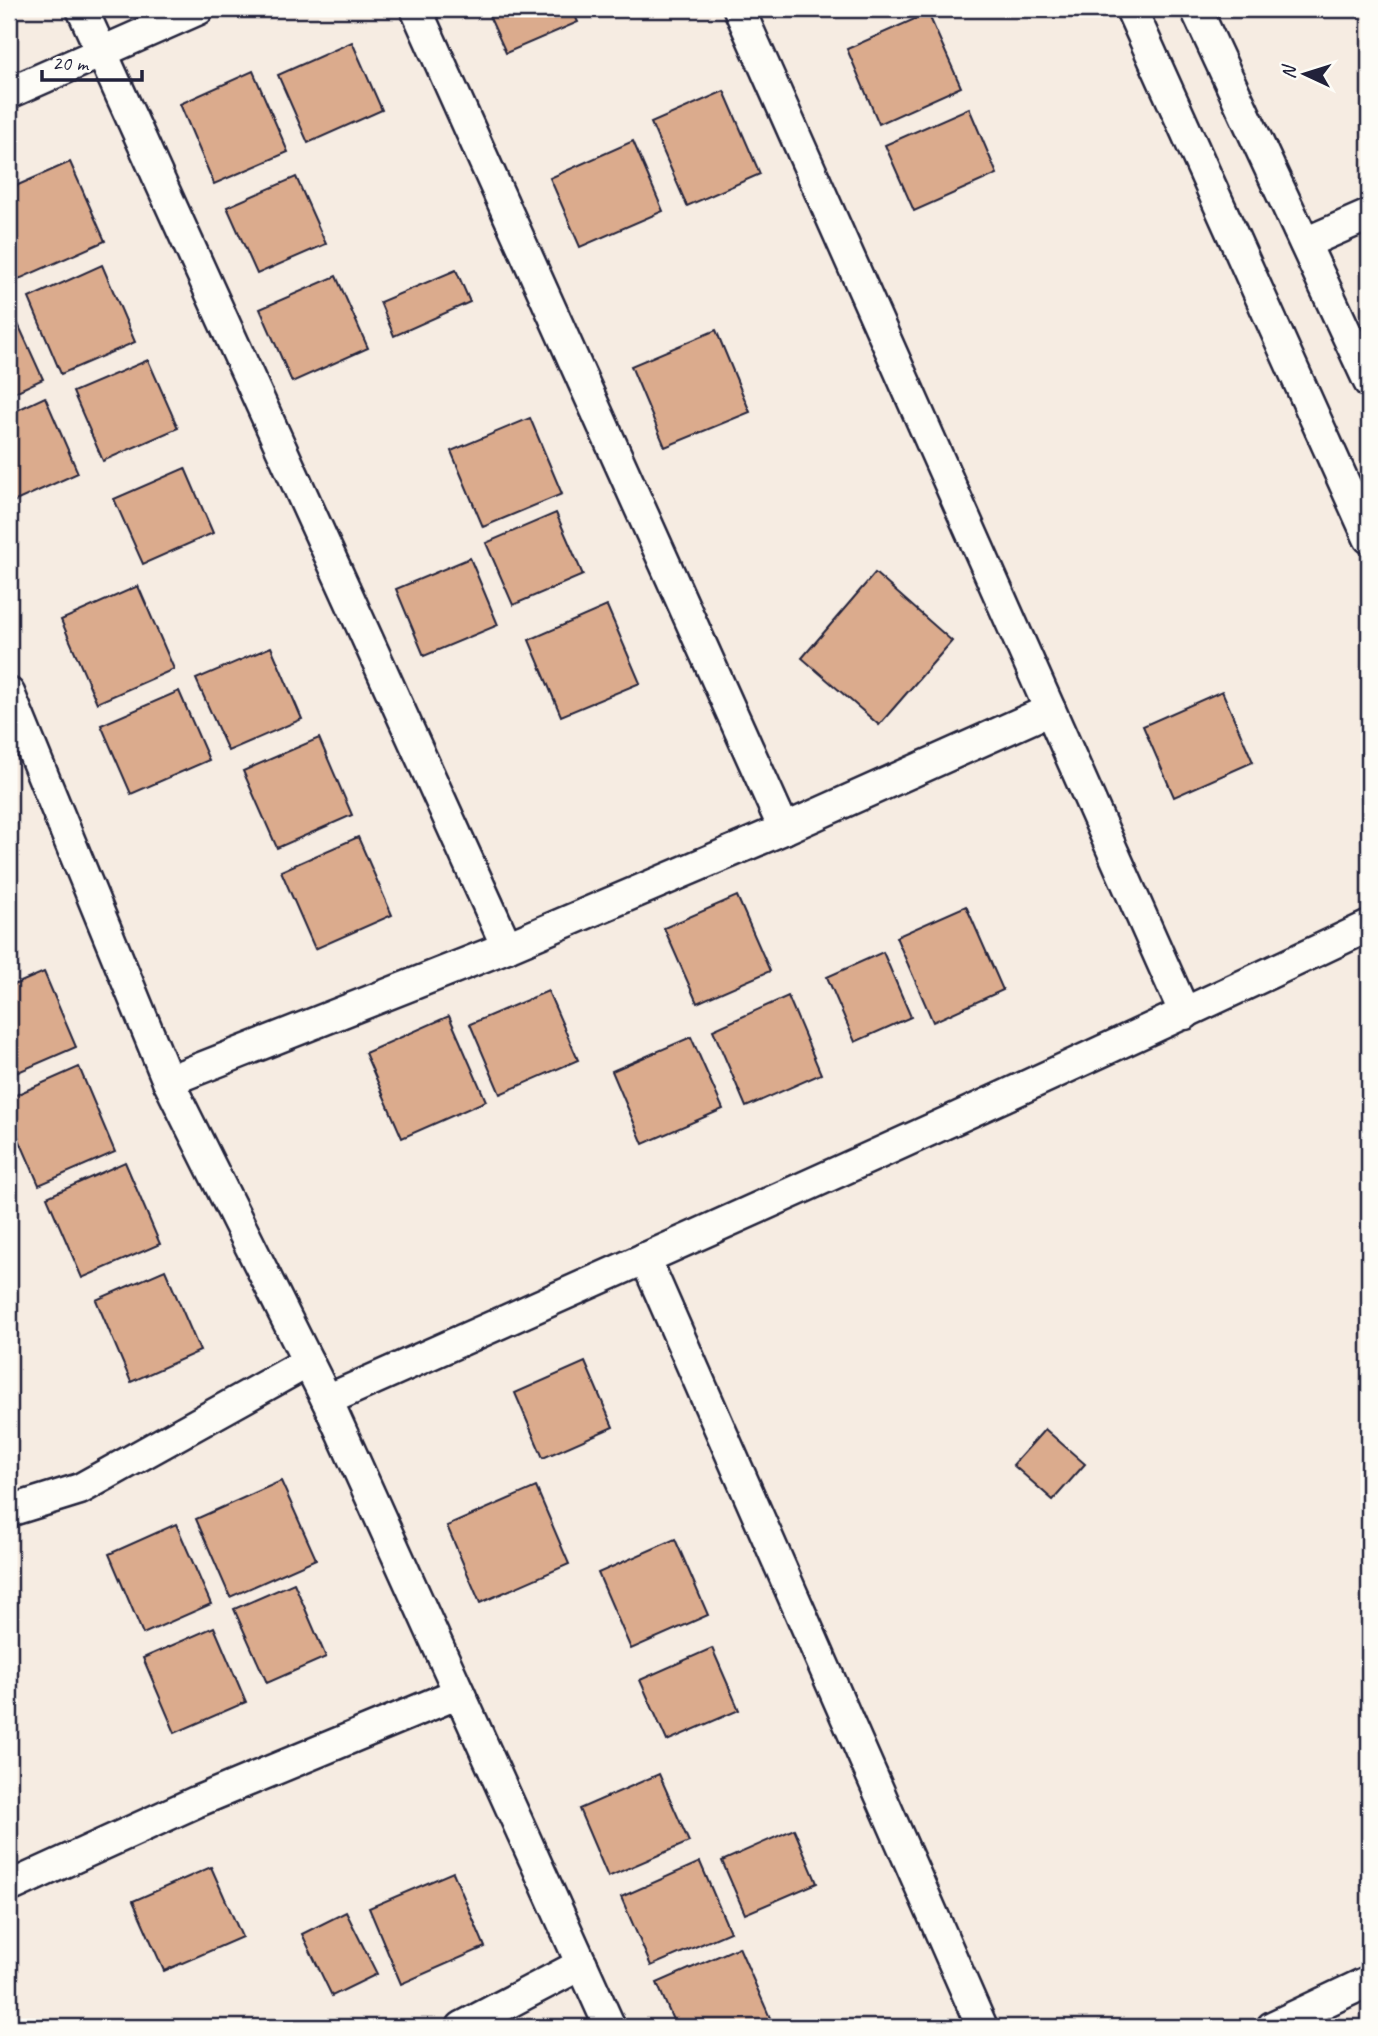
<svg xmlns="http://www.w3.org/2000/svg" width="1378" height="2036" font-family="Caveat,sans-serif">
  <rect width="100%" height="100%" fill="#f6ece2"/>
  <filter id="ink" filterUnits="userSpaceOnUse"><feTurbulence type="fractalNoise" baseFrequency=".0143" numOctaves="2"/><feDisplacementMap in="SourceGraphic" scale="14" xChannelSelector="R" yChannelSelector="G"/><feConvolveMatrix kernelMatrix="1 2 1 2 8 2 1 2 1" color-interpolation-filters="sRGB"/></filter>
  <g filter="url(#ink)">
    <g fill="#dbab8d" stroke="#22223b" stroke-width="2">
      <path d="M486,9H572L578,22L506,53Z"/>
      <path d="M928,13L961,87L879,124L847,49Z"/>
      <path d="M352,42L382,110L308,143L278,75Z"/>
      <path d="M253,71L288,152L214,184L180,104Z"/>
      <path d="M724,91L760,174L687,206L651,123Z"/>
      <path d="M969,108L997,174L914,211L885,145Z"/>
      <path d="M633,141L663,211L580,247L550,178Z"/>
      <path d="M70,162L105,241L19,279L9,254V189Z"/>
      <path d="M296,177L326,244L257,274L227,207Z"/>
      <path d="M102,265L135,342L61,374L29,298Z"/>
      <path d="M456,270L470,302L394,336L380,302Z"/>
      <path d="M336,276L368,348L292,382L260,309Z"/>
      <path d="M9,304L43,379L9,395Z"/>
      <path d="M716,330L750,412L665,447L631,366Z"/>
      <path d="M148,360L178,428L103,461L73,392Z"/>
      <path d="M45,397L78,473L9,504V414Z"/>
      <path d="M530,418L562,494L483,527L451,451Z"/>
      <path d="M185,468L213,533L143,564L114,499Z"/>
      <path d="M556,513L583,575L513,605L486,543Z"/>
      <path d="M470,558L498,625L424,656L396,589Z"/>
      <path d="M875,573L952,641L879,725L802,658Z"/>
      <path d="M138,586L174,669L97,703L61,620Z"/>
      <path d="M607,606L640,683L561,716L529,640Z"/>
      <path d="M271,647L302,719L228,751L196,679Z"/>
      <path d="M179,691L209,760L131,794L101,725Z"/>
      <path d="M1222,691L1253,762L1174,797L1143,726Z"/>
      <path d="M319,738L352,815L277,848L243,771Z"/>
      <path d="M358,837L392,915L315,949L281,871Z"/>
      <path d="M737,896L770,971L697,1003L664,928Z"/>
      <path d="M966,906L1003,990L933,1022L896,937Z"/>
      <path d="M883,952L911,1017L855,1042L827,977Z"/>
      <path d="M44,972L76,1047L9,1076V987Z"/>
      <path d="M548,991L578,1060L500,1094L470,1024Z"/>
      <path d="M788,996L821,1074L746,1107L713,1030Z"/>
      <path d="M449,1016L486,1101L402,1138L365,1053Z"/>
      <path d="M691,1037L723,1109L643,1144L612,1071Z"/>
      <path d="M79,1067L115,1152L39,1185L9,1116V1098Z"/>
      <path d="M125,1162L160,1244L82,1278L47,1197Z"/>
      <path d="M165,1270L200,1351L131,1382L96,1300Z"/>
      <path d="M585,1362L613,1427L543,1458L515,1393Z"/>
      <path d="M1045,1429L1085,1464L1053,1500L1013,1465Z"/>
      <path d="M281,1481L316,1559L230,1597L196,1519Z"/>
      <path d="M536,1487L569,1564L480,1603L447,1526Z"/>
      <path d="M176,1524L211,1604L143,1634L109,1554Z"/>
      <path d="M675,1539L708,1615L631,1649L598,1573Z"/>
      <path d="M294,1583L326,1657L267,1683L234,1609Z"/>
      <path d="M214,1627L246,1702L175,1733L143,1658Z"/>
      <path d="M712,1648L739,1710L667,1741L640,1680Z"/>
      <path d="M659,1774L689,1842L608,1877L579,1809Z"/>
      <path d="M794,1829L817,1883L745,1914L722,1861Z"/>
      <path d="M700,1862L730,1932L651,1966L621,1897Z"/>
      <path d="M211,1867L242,1937L164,1971L133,1901Z"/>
      <path d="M453,1872L485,1947L401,1984L369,1908Z"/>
      <path d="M346,1912L377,1974L332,1996L302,1934Z"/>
      <path d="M739,1947L774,2027H676L657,1983Z"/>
    </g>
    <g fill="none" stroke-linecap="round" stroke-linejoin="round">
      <g stroke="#22223b" stroke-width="35">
        <g id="minor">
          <path d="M82,9L507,947"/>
          <path d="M416,9L784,829"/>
          <path d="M739,9L1185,1014"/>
          <path d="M1131,9L1369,538"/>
          <path d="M1196,9L1369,382"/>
          <path d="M9,93L199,9"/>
          <path d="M1305,243L1369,215"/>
          <path d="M9,693L168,1081L327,1400"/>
          <path d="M168,1081L507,947L784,829L1050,710"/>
          <path d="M645,1258L982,2027"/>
          <path d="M9,1511L80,1489L308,1362"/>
          <path d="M9,1887L196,1802L459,1693"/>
          <path d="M462,2027L582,1964"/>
          <path d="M610,2027L327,1400C676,1245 1025,1090 1369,926"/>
          <path d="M1272,2027L1369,1981"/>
        </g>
      </g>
      <use href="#minor" stroke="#fdfcf7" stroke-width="30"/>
    </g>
  </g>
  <rect width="1378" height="2036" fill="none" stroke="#fdfcf7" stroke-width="35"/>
  <rect x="18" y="18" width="1343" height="2001" fill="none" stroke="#22223b" stroke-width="2.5" filter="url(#ink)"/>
  <g transform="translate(1305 74) rotate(274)" stroke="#fdfcf7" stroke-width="5" paint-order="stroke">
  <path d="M0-5L12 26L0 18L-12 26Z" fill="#22223b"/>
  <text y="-10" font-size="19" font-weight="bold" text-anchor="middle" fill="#22223b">N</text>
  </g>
  <path d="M42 70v10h100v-10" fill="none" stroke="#22223b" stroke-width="3.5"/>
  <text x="52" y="70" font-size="21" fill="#22223b" stroke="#fdfcf7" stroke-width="5" paint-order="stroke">20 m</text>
</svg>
